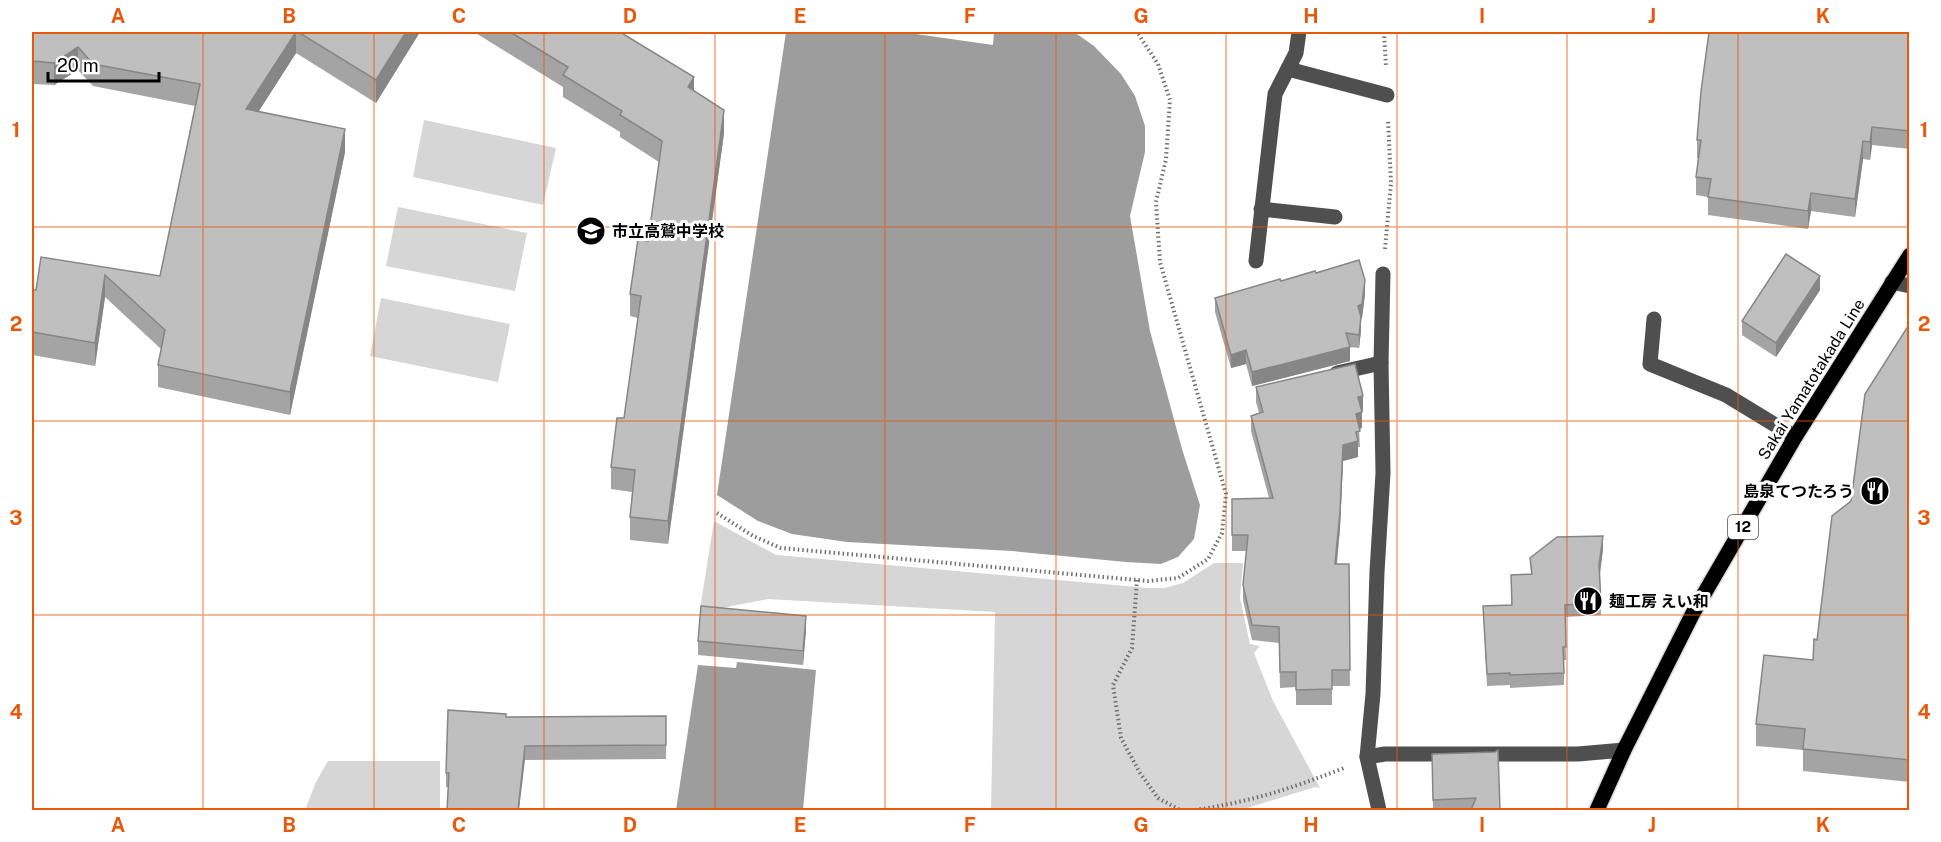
<svg xmlns="http://www.w3.org/2000/svg" width="1941" height="842" font-family="'Public Sans','Noto Sans JP',sans-serif">
  <rect width="100%" height="100%" fill="#fff"/>
  <g fill="#d6d6d6">
    <path d="M424,120L556,148L543,205L413,177Z"/>
    <path d="M398,207L527,233L515,291L386,266Z"/>
    <path d="M381,298L510,324L498,382L370,356Z"/>
    <path d="M714,521L776,555L1148,588H1164L1183,583L1214,563H1243L1240,598L1250,644L1260,646L1254,653L1273,701L1320,788L1315,787L1241,810H991L995,612L768,599L702,612L700,609Z"/>
    <path d="M328,761H440V810H305L316,782Z"/>
  </g>
  <g fill="#9d9d9d">
    <path d="M786,32H902L993,45L994,32H1074L1094,46L1121,74L1135,96L1145,126V152L1130,216L1150,331L1182,449L1200,505L1194,539L1178,557L1161,564L1126,562L1012,551L847,542L792,534L758,521L717,495Z"/>
    <path d="M737,662L816,670L803,810H676L698,665L736,668Z"/>
  </g>
  <g fill="none" stroke-linecap="round" stroke-linejoin="round">
    <g stroke="#dbdbdb" stroke-width="18">
      <path id="major" d="M1597,810L1624,750L1693,613L1795,437L1910,255"/>
    </g>
    <g stroke="#717171" stroke-width="4" stroke-dasharray="1.5 3" stroke-linecap="butt">
      <path d="M1384,32L1386,67"/>
      <path d="M1385,249L1391,183L1388,119"/>
      <path d="M717,513L753,536L781,548L1148,581L1178,578L1208,559L1222,533L1226,494L1160,262L1156,202L1166,159L1170,100L1158,64L1137,32"/>
      <path d="M1137,580L1132,648L1113,685L1121,738L1140,773L1158,798L1180,810"/>
      <path d="M1195,810C1250,802 1293,788 1344,768"/>
    </g>
    <g stroke="#4f4f4f" stroke-width="15">
      <path d="M1288,69L1387,95"/>
      <path d="M1261,209L1335,217"/>
      <path d="M1256,261L1275,94L1296,53L1299,32"/>
      <path d="M1892,282L1910,286"/>
      <path d="M1654,319L1650,364L1726,395L1795,437"/>
      <path d="M1337,373L1381,363"/>
      <path d="M1367,757L1385,754H1578L1624,750"/>
      <path d="M1379,810L1367,757L1373,694L1377,572L1383,473L1381,363L1383,274"/>
    </g>
    <use href="#major" stroke="#000" stroke-width="15"/>
  </g>
  <g fill="#a4a4a4">
    <path d="M32,32H420L376,103L296,53L259,111L345,152L290,415L158,387V365L161,349L105,297L95,366L32,355V290H36L41,257L160,276L195,106L93,86L78,70L54,85L32,84Z"/>
    <path d="M474,32H620L694,90L724,133L668,544L630,540V517L632,492L611,489V467L624,418L638,318L630,316V294L648,241L659,162L620,137V132L563,97V87Z"/>
    <path d="M966,32H984V34Z"/>
    <path d="M1910,32V149L1872,145L1870,160L1863,159L1855,217L1811,211L1808,229L1708,215V197L1696,195V177L1698,158H1697V140Z"/>
    <path d="M1316,273L1365,294L1362,318H1361V331L1359,348L1350,347V361L1252,386L1246,364L1231,368L1215,312V298L1281,281Z"/>
    <path d="M1820,290L1776,357L1742,335V321Z"/>
    <path d="M1910,323V782L1803,771V750L1756,746V724L1813,660L1851,501Z"/>
    <path d="M1256,387L1363,411H1362V428L1359,429L1360,447H1358V457L1343,461L1340,528L1337,564H1349L1350,686H1332V705H1296V687L1280,688L1279,643L1252,640L1243,600V585L1247,551H1232V499L1269,498L1251,431V416L1259,413L1256,402Z"/>
    <path d="M1603,549L1600,575L1601,615L1565,617L1566,660H1564V685L1510,688V685L1487,686L1483,606L1511,605V575L1531,574L1530,558Z"/>
    <path d="M806,630L803,665L698,655V641Z"/>
    <path d="M666,716V759L525,760L448,787H446V773L506,717Z"/>
    <path d="M1432,768L1500,810H1433Z"/>
  </g>
  <g fill="#868686">
    <path d="M296,32V53L246,131V109Z"/>
    <path d="M406,32H420L376,103V80Z"/>
    <path d="M78,47V70L54,85V63Z"/>
    <path d="M694,77V99L688,87Z"/>
    <path d="M724,110V133L668,544V521Z"/>
    <path d="M1872,127V145L1870,160V142Z"/>
    <path d="M345,129V152L290,415V392Z"/>
    <path d="M1863,141V159L1855,217V199Z"/>
    <path d="M1811,193V211L1808,229V211Z"/>
    <path d="M105,275V297L95,366V343Z"/>
    <path d="M1820,276V290L1776,357V343Z"/>
    <path d="M1365,280V294L1362,318H1361V331L1359,348L1358,306Z"/>
    <path d="M1350,347V361L1252,386V372Z"/>
    <path d="M1246,350V364L1231,368V355Z"/>
    <path d="M1363,396V411L1358,412V397Z"/>
    <path d="M1362,412V428L1356,430V414Z"/>
    <path d="M1358,441V457L1343,461L1340,528L1335,579V564L1343,445Z"/>
    <path d="M1603,536V549L1599,578V565Z"/>
    <path d="M806,616V630L803,665V651Z"/>
    <path d="M525,746V760L519,810H518Z"/>
  </g>
  <g fill="#bfbfbf" stroke="#868686" stroke-width="1.5">
    <path d="M32,32H296L246,109L345,129L290,392L158,365L165,330L105,275L95,343L32,332V290H36L41,257L160,276L200,84L93,64L78,47L54,63L32,61Z"/>
    <path d="M298,32H406L376,80Z"/>
    <path d="M510,32H620L694,77L688,87L724,110L668,521L630,517L635,470L611,467L617,418H624L641,296L630,294L638,239L648,241L662,141L620,115L622,111L563,75L568,67Z"/>
    <path d="M1709,32H1910V131L1872,127L1870,142L1863,141L1855,199L1811,193L1808,211L1708,197L1711,179L1696,177L1701,140H1697L1701,91Z"/>
    <path d="M1786,254L1820,276L1776,343L1742,321Z"/>
    <path d="M1359,260L1365,280L1362,304L1358,306L1361,317L1359,335L1346,333L1350,347L1252,372L1246,350L1231,355L1215,298L1280,279L1281,281L1315,271L1316,273Z"/>
    <path d="M1910,323V760L1803,749L1805,729L1756,724L1764,655L1813,660L1814,639L1817,640L1832,516L1851,501L1865,394Z"/>
    <path d="M1355,364L1363,396L1358,397L1362,412L1356,414L1360,431L1356,432L1358,441L1343,445L1340,512L1335,564H1349L1350,670H1332V689L1296,690V672H1280L1279,627L1252,625L1243,585L1248,535H1232V499L1273,498L1251,416L1263,412L1256,387Z"/>
    <path d="M1603,536L1599,565L1601,603L1565,605L1566,647H1563L1564,673L1510,675V673L1487,674L1483,606L1512,605L1511,575L1532,574L1530,558L1557,537Z"/>
    <path d="M701,606L806,616L803,651L698,641Z"/>
    <path d="M448,710L506,714V717L666,716V745L525,746L518,810H447L449,773H446Z"/>
    <path d="M1498,750L1500,810H1471L1476,798L1433,800L1432,754L1495,752Z"/>
  </g>
  <path fill="none" stroke="#e8590c" stroke-width="1.5" stroke-opacity="0.55" d="M203,32V810M374,32V810M544,32V810M715,32V810M885,32V810M1056,32V810M1226,32V810M1397,32V810M1567,32V810M1738,32V810M32,227H1910M32,421H1910M32,615H1910"/>
  <defs>
    <g id="school-disc" transform="scale(1.5)"><circle r="9.5" fill="#000" stroke="#fff"/><path d="M0-5L7-2L0 1L-7-2ZM-4 1L0 2.5L4 1V4Q0 6-4 4Z" fill="#fff"/></g>
    <g id="restaurant-disc" transform="scale(1.5)"><circle r="9.5" fill="#000" stroke="#fff"/><path d="M-5-6h1v4h1v-4h1v4h1v-4h1v5L-1.5 .5V6h-2V.5L-5-1ZM5-6V6H3V1.5H1.5Q1.5-4 5-6Z" fill="#fff"/></g>
  </defs>
  <g fill-rule="evenodd">
    <use href="#school-disc" x="591" y="231"/>
    <use href="#restaurant-disc" x="1875" y="491"/>
    <use href="#restaurant-disc" x="1588" y="601"/>
  </g>
  <g text-anchor="middle" stroke-width="6" stroke-linejoin="round" paint-order="stroke">
    <rect fill="#fff" stroke="#4c4c4c" stroke-width="1.5" x="1728" y="515" width="30" height="24" rx="4.5"/>
    <g font-size="15" font-weight="bold" fill="#000">
      <text x="1743" y="532">12</text>
    </g>
    <g font-size="16" font-weight="bold" fill="#000" stroke="#fff" text-anchor="start">
      <text x="612" y="237">市立高鷲中学校</text>
      <text x="1854" y="497" text-anchor="end">島泉てつたろう</text>
      <text x="1609" y="607">麺工房 えい和</text>
    </g>
    <g font-size="16" fill="#000" stroke="#fff">
      <text transform="translate(1811 379) rotate(-58)" y="6">Sakai Yamatotakada Line</text>
    </g>
  </g>
  <rect width="1941" height="842" fill="none" stroke="#ffffff" stroke-width="66"/>
  <path d="M48 72v9h111v-9" fill="none" stroke="#000000" stroke-width="3"/>
  <text x="57" y="72" font-size="18" fill="#000000" stroke="#ffffff" stroke-width="4.5" paint-order="stroke">20 m</text>
  <rect x="33" y="33" width="1875" height="776" fill="none" stroke="#e8590c" stroke-width="2"/>
  <g font-size="20" text-anchor="middle" font-weight="bold" fill="#e8590c">
    <text x="118" y="23">A</text>
    <text x="289" y="23">B</text>
    <text x="459" y="23">C</text>
    <text x="630" y="23">D</text>
    <text x="800" y="23">E</text>
    <text x="970" y="23">F</text>
    <text x="1141" y="23">G</text>
    <text x="1311" y="23">H</text>
    <text x="1482" y="23">I</text>
    <text x="1652" y="23">J</text>
    <text x="1823" y="23">K</text>
    <text x="16" y="137">1</text>
    <text x="1924" y="137">1</text>
    <text x="16" y="331">2</text>
    <text x="1924" y="331">2</text>
    <text x="16" y="525">3</text>
    <text x="1924" y="525">3</text>
    <text x="16" y="719">4</text>
    <text x="1924" y="719">4</text>
    <text x="118" y="832">A</text>
    <text x="289" y="832">B</text>
    <text x="459" y="832">C</text>
    <text x="630" y="832">D</text>
    <text x="800" y="832">E</text>
    <text x="970" y="832">F</text>
    <text x="1141" y="832">G</text>
    <text x="1311" y="832">H</text>
    <text x="1482" y="832">I</text>
    <text x="1652" y="832">J</text>
    <text x="1823" y="832">K</text>
  </g>
</svg>
